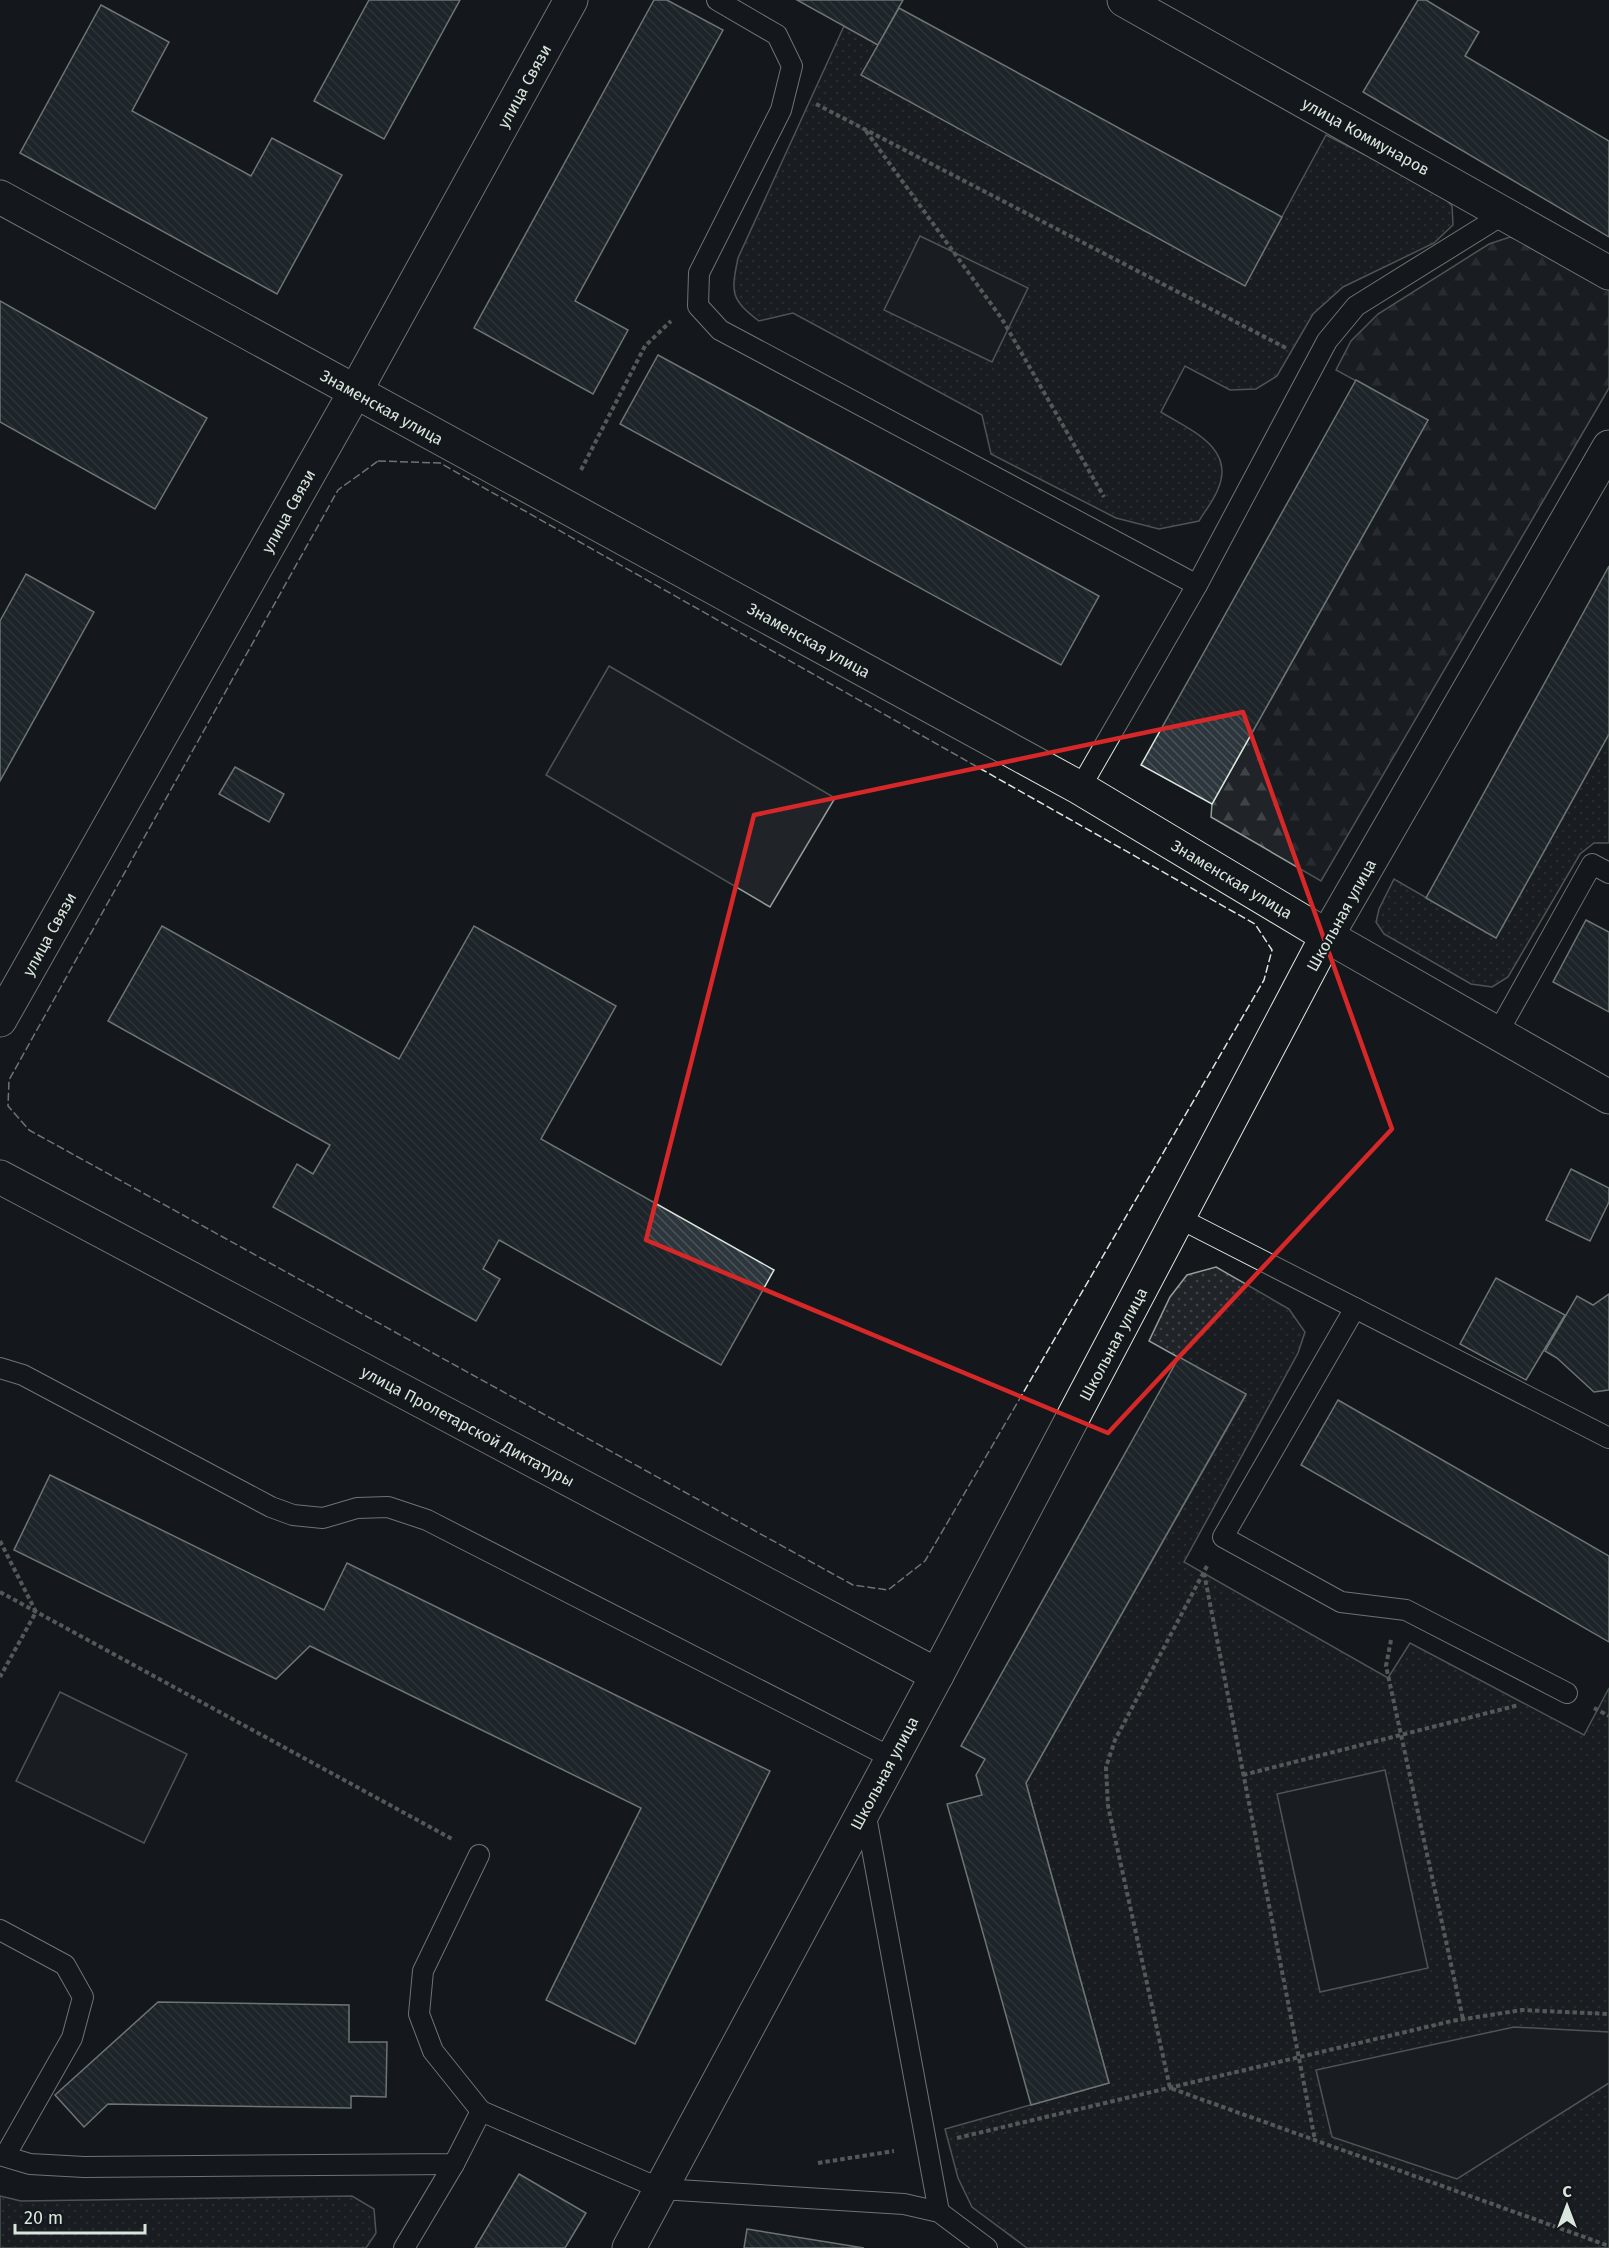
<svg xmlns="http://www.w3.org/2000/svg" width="1609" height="2248" font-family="'Fira Sans',sans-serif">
  <defs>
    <pattern id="grass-dots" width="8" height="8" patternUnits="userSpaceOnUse" patternTransform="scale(1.5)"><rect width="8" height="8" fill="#202428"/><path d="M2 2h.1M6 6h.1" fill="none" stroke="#404447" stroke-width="1.8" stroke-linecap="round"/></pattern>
    <pattern id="forest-firs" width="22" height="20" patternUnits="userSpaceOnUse" patternTransform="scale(1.5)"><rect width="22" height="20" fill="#202428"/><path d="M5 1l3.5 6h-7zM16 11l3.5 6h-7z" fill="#404447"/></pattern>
    <pattern id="building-back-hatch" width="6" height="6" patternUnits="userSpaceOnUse" patternTransform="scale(1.5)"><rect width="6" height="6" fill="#2c363c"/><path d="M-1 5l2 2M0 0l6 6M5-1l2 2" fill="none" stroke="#4a5358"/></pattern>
  </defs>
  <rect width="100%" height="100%" fill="#14181c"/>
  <g fill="url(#grass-dots)" stroke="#939e99" stroke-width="1.5">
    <path d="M844,26L878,45L862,75L1245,285L1326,135L1439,192L1452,206L1453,225L1434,243L1343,287L1313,314L1277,376L1256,389L1230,390L1185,366L1161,412C1190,430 1236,448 1218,489C1214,500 1205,511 1199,521L1159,529L1116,518L991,454L982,415L793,313L759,321C730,299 731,292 738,258Z"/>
    <path d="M1609,734V843H1594L1580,854L1508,977L1492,987L1471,984L1384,934L1376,922L1379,909L1394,879L1496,938Z"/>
    <path d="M1216,1267L1289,1309L1305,1332L1298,1353L1184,1562L1388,1678L1410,1643L1584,1735L1609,1688V2248H1027L972,2207L958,2178L945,2129L1109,2083L1026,1783L1246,1395L1149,1341L1170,1297L1187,1275Z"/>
    <path d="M0,2196L21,2201L352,2196L374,2209L376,2233L366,2248H0Z"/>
  </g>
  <path fill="url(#forest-firs)" stroke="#939e99" stroke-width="1.5" d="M1510,237L1542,249L1609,285V388L1321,881L1211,817L1212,804L1428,420L1336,370L1351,341L1378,314L1489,244Z"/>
  <g fill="#202428" stroke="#939e99" stroke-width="1.5">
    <path d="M920,236L1028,288L992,362L884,310Z"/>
    <path d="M609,666L835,798L770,907L546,775Z"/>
    <path d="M60,1692L187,1754L144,1843L16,1781Z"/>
    <path d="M1385,1770L1428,1968L1320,1992L1277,1794Z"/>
    <path d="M1514,2027L1609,2032V2083L1457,2179L1332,2137L1316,2070Z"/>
  </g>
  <g fill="url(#building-back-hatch)" stroke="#d8e6dc" stroke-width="1.5">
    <path d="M369,0H460L384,139L314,101Z"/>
    <path d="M654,0H667L723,30L575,301L628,330L593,394L474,328Z"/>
    <path d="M797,0H903L878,45Z"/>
    <path d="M1418,0H1426L1479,32L1465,56L1609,141V237L1363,92Z"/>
    <path d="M101,5L169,42L132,111L251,176L272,138L342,175L277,294L20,153Z"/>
    <path d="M899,8L1282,217L1245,286L861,75Z"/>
    <path d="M0,301L207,418L155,509L0,422Z"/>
    <path d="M658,355L1099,596L1061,665L620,424Z"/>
    <path d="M1356,380L1428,420L1212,804L1141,765Z"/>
    <path d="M1609,566V734L1496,938L1426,898Z"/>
    <path d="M26,574L94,612L0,781V621Z"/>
    <path d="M235,767L284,794L269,822L219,794Z"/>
    <path d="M1586,920L1609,932V1012L1553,982Z"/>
    <path d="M162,926L399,1059L474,926L616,1006L541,1139L774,1270L721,1365L499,1240L483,1269L500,1279L476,1321L273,1207L297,1164L313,1174L330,1145L108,1021Z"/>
    <path d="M1571,1169L1609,1188V1202L1590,1241L1546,1220Z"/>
    <path d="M1496,1278L1565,1315L1526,1380L1460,1344Z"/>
    <path d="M1609,1294V1390L1594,1392L1557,1358L1545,1351L1577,1296L1593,1305Z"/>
    <path d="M1179,1357L1246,1394L1026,1783L1109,2083L1031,2105L947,1804L982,1795L976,1775L985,1759L961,1746Z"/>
    <path d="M1338,1400L1609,1556V1642L1301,1465Z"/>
    <path d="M50,1475L324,1610L347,1563L770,1771L635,2044L546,2000L641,1808L310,1646L276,1679L14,1550Z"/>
    <path d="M158,2002L349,2005V2042H387L386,2097L351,2096V2108L108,2104L84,2127L55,2095Z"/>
    <path d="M519,2174L586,2213L565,2248H475Z"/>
    <path d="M747,2229L864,2248H744Z"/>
  </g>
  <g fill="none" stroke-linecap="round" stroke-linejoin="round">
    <g stroke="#d8e6dc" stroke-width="22">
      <g id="lane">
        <path d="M717,0L777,35L792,66L781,110L699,273L698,306L720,330L1197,585"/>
        <path d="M1080,788L1197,585L1327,341L1356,306L1504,214"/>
        <path d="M1497,1034L1592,864L1609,873"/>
        <path d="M1179,1218L1609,1438"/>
        <path d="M1355,1308L1223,1537L1341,1602L1406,1610L1567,1693"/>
        <path d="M0,1368L23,1375L271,1507L293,1515L323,1518L357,1508L388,1507L427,1520L892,1758"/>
        <path d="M865,1811L939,2212"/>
        <path d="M479,1855L423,1971L419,2014L433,2051L481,2111"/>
        <path d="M0,1930L65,1965L83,1997L72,2038L5,2156"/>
        <path d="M0,2155L30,2164L84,2167L454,2164L481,2111L661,2189L904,2204L939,2212L987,2248"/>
        <path d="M404,2248L454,2164"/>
      </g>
    </g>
    <g stroke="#d8e6dc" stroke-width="35">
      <g id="street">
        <path d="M1124,0L1609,273"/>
        <path d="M0,197L1080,788L1327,936L1609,1097"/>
        <path d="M0,1020L355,392L571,0"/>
        <path d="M0,1177L937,1675"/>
        <path d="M629,2248L937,1675L1327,936L1609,447"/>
      </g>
    </g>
    <g stroke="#9da8a2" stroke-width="4" stroke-dasharray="4.5 3" stroke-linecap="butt">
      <path d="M816,104L1286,348"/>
      <path d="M866,131L1002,319L1104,497"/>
      <path d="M581,470L645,346L671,321"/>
      <path d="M0,1541L36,1612L0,1677"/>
      <path d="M1207,1566L1115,1740L1106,1767L1108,1806L1170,2088L1609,2246"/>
      <path d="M1204,1573L1315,2140"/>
      <path d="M0,1592L452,1839"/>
      <path d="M1391,1640L1386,1666L1463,2019"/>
      <path d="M1594,1708L1609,1716"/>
      <path d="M1243,1775L1519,1705"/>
      <path d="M957,2138L1452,2021L1522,2010L1609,2014"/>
      <path d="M818,2163L894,2151"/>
    </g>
    <use href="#lane" stroke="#14181c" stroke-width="20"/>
    <use href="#street" stroke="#14181c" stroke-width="33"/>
    <path stroke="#d8e6dc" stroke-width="1.5" stroke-dasharray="8 3" stroke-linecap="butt" d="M378,461L440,463L1255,924L1272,950L1264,980L925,1561L888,1590L853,1585L29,1130L8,1106L9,1080L338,490Z"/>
  </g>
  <path d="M0 0H1609V2248H0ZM1243,712L1392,1129L1108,1433L646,1240L754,815Z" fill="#14181c" fill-opacity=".55" fill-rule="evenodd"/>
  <path fill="none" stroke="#d62828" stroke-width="4.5" stroke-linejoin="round" d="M1243,712L1392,1129L1108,1433L646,1240L754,815Z"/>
  <g text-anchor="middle" stroke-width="4.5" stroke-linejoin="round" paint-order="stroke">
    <g font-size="16" fill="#d8e6dc" stroke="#14181c">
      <text transform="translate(524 86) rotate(-61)" y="6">улица Связи</text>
      <text transform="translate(1366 136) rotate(29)" y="6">улица Коммунаров</text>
      <text transform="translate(382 407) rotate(29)" y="6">Знаменская улица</text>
      <text transform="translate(288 511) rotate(-61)" y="6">улица Связи</text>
      <text transform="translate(809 640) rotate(29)" y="6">Знаменская улица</text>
      <text transform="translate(1232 879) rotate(31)" y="6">Знаменская улица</text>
      <text transform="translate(1341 915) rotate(-61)" y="6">Школьная улица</text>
      <text transform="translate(49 934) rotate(-61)" y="6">улица Связи</text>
      <text transform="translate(1113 1344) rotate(-62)" y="6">Школьная улица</text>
      <text transform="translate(468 1426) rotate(28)" y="6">улица Пролетарской Диктатуры</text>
      <text transform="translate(884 1773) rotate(-62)" y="6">Школьная улица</text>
    </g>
  </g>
  <g transform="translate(1567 2206)" stroke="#14181c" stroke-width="4.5" paint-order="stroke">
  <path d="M0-4.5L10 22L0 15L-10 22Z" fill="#d8e6dc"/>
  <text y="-9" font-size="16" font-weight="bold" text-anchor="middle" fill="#d8e6dc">С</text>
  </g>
  <path d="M15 2224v9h130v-9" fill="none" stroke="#d8e6dc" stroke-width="3"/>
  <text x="24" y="2224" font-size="18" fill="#d8e6dc" stroke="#14181c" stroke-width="4.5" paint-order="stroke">20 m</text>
</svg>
